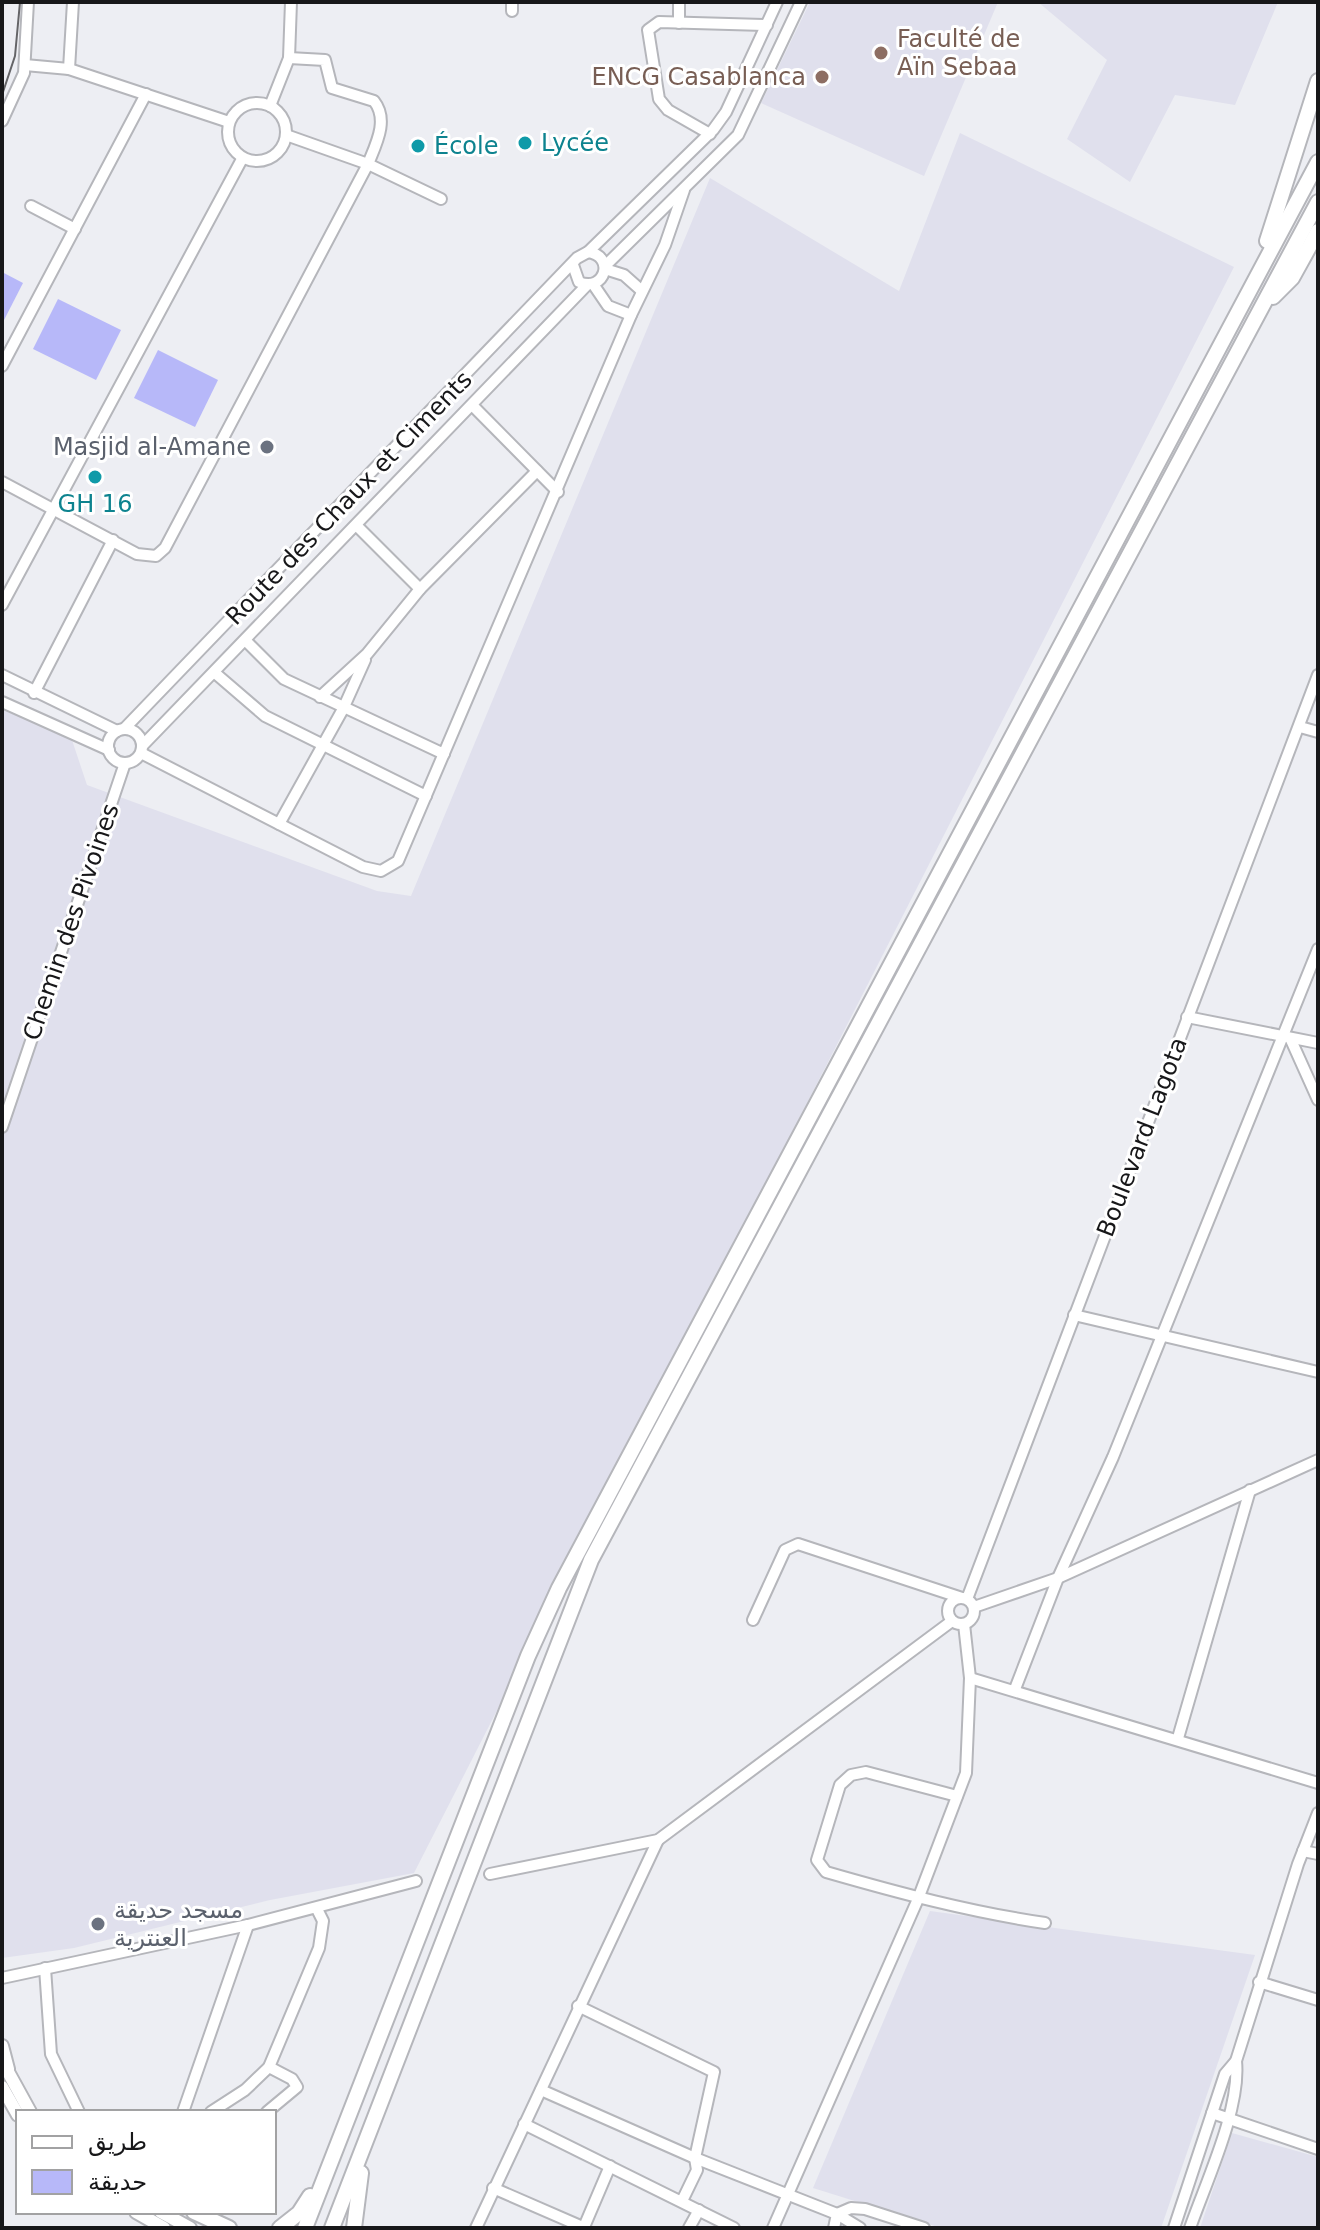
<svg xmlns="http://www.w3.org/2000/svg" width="1320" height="2230" font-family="'DejaVu Sans',Cairo,sans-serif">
  <rect width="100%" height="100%" fill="#edeef3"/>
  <g fill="#e0e0ed">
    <path d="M810,2H998L924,176L761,103Z"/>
    <path d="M1038,2H1278L1235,105L1175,95L1130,182L1067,139L1107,60Z"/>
    <path d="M960,133L1234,267L414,1873L270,1900L74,1948L2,1958V710L70,734L87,785L377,891L411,896L710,178L899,291Z"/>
    <path d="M930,1911L1255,1955L1161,2228H941L813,2188Z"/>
    <path d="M1232,2133L1318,2157V2228H1200Z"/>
  </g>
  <g fill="#b7b8f9">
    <path d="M2,272L23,283L2,324Z"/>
    <path d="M58,299L121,330L96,380L33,349Z"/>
    <path d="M158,350L218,380L195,427L134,398Z"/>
  </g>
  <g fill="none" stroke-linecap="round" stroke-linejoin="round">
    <g stroke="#b5b6bb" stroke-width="14">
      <g id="minor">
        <path d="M512,2V11"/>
        <path d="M679,23V2"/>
        <path d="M25,65L69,69L229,122"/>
        <path d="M69,69L73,2"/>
        <circle cx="257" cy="132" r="29"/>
        <path d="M270,106L289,58L291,2"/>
        <path d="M2,121L24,73L28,2"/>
        <path d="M710,134L668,110L659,99L648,30L659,22L767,25"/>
        <path d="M286,135L368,164L441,199"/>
        <path d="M31,206L75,229"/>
        <path d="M573,265L579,282C605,293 616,256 588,252"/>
        <path d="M605,266L738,135L801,2"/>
        <path d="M605,269L624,275L642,291"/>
        <path d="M593,284L608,306L631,315"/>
        <path d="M2,366L146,94"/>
        <path d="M472,405L558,492"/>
        <path d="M2,482L137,554L156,556L165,548L368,164C376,144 389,120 374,101L332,88L325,60L289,58"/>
        <path d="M357,526L420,589"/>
        <path d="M2,605L242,159"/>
        <path d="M246,641L284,679L444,754"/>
        <path d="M215,673L265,716L426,796"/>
        <path d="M2,675L117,731"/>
        <path d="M34,693L113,540"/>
        <path d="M320,697L367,654L420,589L537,471"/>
        <path d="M2,702L109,750"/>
        <path d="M1300,727L1318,732"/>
        <circle cx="125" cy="746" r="17"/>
        <path d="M124,729L577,258L588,252L713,130L726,112L777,2"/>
        <path d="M143,745L587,285"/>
        <path d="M141,753L363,867L381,871L398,861L631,315L665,245L684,190"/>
        <path d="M279,824L343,709L365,660"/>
        <path d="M1187,1017L1318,1043"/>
        <path d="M1291,1040L1318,1100"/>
        <path d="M2,1127L125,763"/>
        <path d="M1074,1315L1318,1372"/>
        <circle cx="961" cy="1611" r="13"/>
        <path d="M967,1599L1318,675"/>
        <path d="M974,1607L1058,1578L1318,1460"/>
        <path d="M753,1620L785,1550L798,1544L962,1598"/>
        <path d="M970,1678L1318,1783"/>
        <path d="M1015,1689L1058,1578L1113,1457L1318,949"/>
        <path d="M1178,1738L1250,1490"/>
        <path d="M957,1796L866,1772L851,1775L840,1785L817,1860L826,1872C899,1893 970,1912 1045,1923"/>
        <path d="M1303,1851L1318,1854"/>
        <path d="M490,1874L658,1840L952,1621"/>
        <path d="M45,1968L51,2054L79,2112"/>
        <path d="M2,1978L248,1925L416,1881"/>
        <path d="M1259,1982L1318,2000"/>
        <path d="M578,2006L714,2072L695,2158L697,2170L682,2201"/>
        <path d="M541,2090L695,2158L837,2214L860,2228"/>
        <path d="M183,2112L248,1925"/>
        <path d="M211,2112L245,2090L269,2067L319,1948L323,1921L317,1909"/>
        <path d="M267,2112L297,2087L292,2079L269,2067"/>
        <path d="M1212,2113L1318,2149"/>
        <path d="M524,2124L734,2228"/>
        <path d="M493,2188L585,2228"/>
        <path d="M584,2227L610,2166"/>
        <path d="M476,2228L658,1840"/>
        <path d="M689,2228L699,2210"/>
        <path d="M773,2228L918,1899L966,1773L970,1678L964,1624"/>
        <path d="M834,2228L837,2214L851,2208L865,2209L924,2228"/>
        <path d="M1174,2228L1225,2074L1236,2061L1298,1864L1318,1813"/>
        <path d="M1190,2228C1206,2182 1241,2108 1236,2061"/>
      </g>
    </g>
    <g stroke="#b5b6bb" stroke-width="16">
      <g id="major">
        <path d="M2,2046L8,2069"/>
        <path d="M2,2061L30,2112"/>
        <path d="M2,2087L18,2115"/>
        <path d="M136,2212L164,2228"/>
        <path d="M161,2212L190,2228"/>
      </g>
    </g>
    <g stroke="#b5b6bb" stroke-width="18">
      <g id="highway">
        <path d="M1267,241L1318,81"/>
        <path d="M1273,297L1292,278L1318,231"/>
        <path d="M194,2212L229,2228"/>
        <path d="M280,2228L299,2213L310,2196"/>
        <path d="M305,2228L528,1656L559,1588L1318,162"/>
        <path d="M332,2228L591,1560L1318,202"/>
        <path d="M354,2228L361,2173"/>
      </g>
    </g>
    <use href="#minor" stroke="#fff" stroke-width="10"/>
    <use href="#major" stroke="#fff" stroke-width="12"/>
    <use href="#highway" stroke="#fff" stroke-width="14"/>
    <path stroke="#646467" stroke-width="2" d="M2,95L15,56L20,2"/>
  </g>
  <g fill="#8d6e63" stroke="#fff" stroke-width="3">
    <circle cx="881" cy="53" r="8"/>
    <circle cx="822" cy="77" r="8"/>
  </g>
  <g fill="#0f9aa8" stroke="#fff" stroke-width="3">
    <circle cx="525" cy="143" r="8"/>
    <circle cx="418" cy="146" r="8"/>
    <circle cx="95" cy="477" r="8"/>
  </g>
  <g fill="#6b7280" stroke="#fff" stroke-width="3">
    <circle cx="267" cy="447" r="8"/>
    <circle cx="98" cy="1924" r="8"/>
  </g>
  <g text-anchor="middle" stroke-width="6" stroke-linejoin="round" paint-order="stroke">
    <g font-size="24" fill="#785e54" stroke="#fff" text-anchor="start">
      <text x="897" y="47">Faculté de<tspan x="897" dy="28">Aïn Sebaa</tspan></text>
      <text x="806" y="85" text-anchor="end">ENCG Casablanca</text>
    </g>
    <g font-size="24" fill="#0d838f" stroke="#fff" text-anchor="start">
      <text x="541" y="151">Lycée</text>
      <text x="434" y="154">École</text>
      <text x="95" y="512" text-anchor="middle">GH 16</text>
    </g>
    <g font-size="24" fill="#5b616d" stroke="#fff" text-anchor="end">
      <text x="251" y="455">Masjid al-Amane</text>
      <text x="114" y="1918" text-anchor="start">مسجد حديقة<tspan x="114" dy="28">العنترية</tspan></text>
    </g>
    <g font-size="24" fill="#171719" stroke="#fff">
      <text transform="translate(349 498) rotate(-46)" y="8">Route des Chaux et Ciments</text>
      <text transform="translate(71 922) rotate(-71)" y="8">Chemin des Pivoines</text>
      <text transform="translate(1142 1137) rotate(-69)" y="8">Boulevard Lagota</text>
    </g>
  </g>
  <rect width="1320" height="2230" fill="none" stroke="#171719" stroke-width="8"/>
  <rect x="16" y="2110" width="260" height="104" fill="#ffffff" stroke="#a2a2a3" stroke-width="2"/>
  <rect x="32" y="2136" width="40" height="12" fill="#ffffff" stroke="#a2a2a3" stroke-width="2"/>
  <text x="88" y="2150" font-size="24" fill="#171719">طريق</text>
  <rect x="32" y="2170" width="40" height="24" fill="#b7b8f9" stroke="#a2a2a3" stroke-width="2"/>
  <text x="88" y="2190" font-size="24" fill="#171719">حديقة</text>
</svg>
